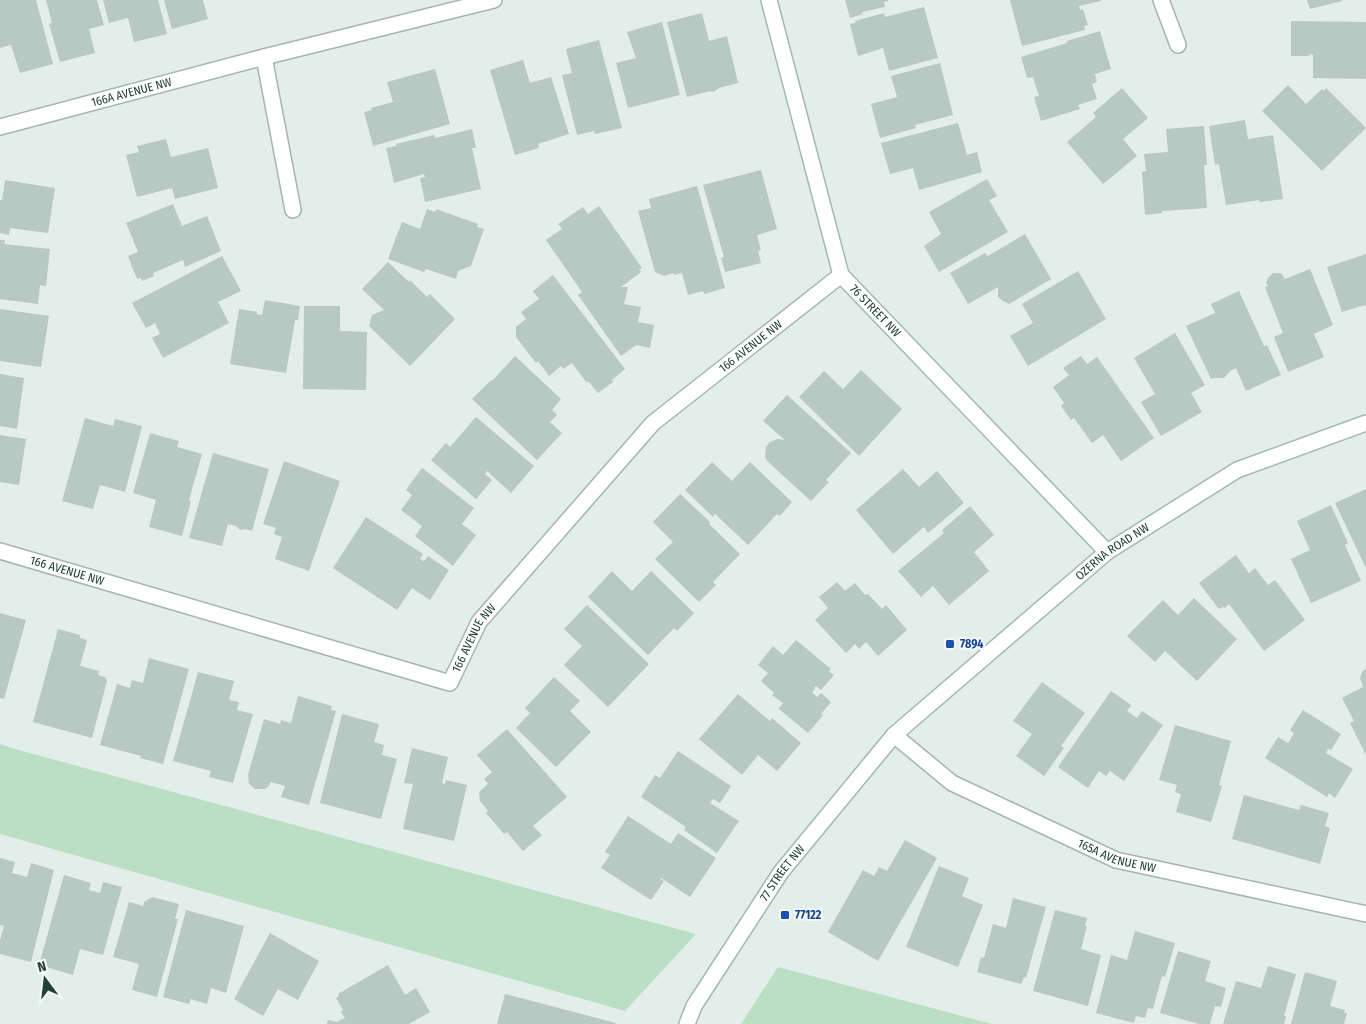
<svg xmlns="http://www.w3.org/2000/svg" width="1366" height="1024" font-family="'Fira Sans Condensed',sans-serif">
  <rect width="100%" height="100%" fill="#e3ede9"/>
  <g fill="#bbdfc5">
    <path d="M0,744L15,749L696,934L625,1011L0,834Z"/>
    <path d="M778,967L992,1024H741Z"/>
  </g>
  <g fill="#b8c8c2">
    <path d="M0,0H36L53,64L20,73L11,45L0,48Z"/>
    <path d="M46,0H97L104,25L89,29L95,53L60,62L49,24L52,23Z"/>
    <path d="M103,0H158L167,34L134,42L128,18L109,23Z"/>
    <path d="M164,0H203L208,19L172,29Z"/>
    <path d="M845,0H888V1L884,2L885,7L862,12L863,14L850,18Z"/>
    <path d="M1010,0H1101V1L1079,6L1080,10L1083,9L1088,25L1084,26L1085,30L1022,46Z"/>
    <path d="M1307,0H1342V1L1310,9Z"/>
    <path d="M924,7L938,58L889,71L883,48L858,56L850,24L856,23L855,21L884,13L885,17Z"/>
    <path d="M702,13L709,41L727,36L738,83L719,88L714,92L710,91L687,97L667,22Z"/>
    <path d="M1291,21L1366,22V79L1313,78V55L1310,54L1309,56H1291Z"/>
    <path d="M662,22L680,95L628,108L616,63L636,58L627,32Z"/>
    <path d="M1100,31L1111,69L1095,74L1097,82L1092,84L1097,99L1078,105L1080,109L1041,121L1034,97L1039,96L1033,77L1027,78L1021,57L1067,43V41Z"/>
    <path d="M599,40L622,128L595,134L594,131L577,135L562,75L572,73L566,49Z"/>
    <path d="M523,60L530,83L551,77L569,134L538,144L539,148L515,155L490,70Z"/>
    <path d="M940,63L953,115L915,125L916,128L880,138L871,104L897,97L891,76Z"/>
    <path d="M435,69L450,124L373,146L364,112L372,110L371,108L393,102L387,82Z"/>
    <path d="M1288,85L1306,104L1322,89L1324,91L1326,88L1366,128L1322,171L1262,111Z"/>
    <path d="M1122,88L1148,118L1123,139L1137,156L1103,184L1067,142L1096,117L1093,113Z"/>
    <path d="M1245,120L1248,139L1273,135L1283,199L1260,202L1259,200L1226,205L1219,164L1215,165L1209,126Z"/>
    <path d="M958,123L967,155L977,152L982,172L919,190L913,168L890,174L881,143Z"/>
    <path d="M1204,126L1207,165H1204L1207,208L1162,211V213L1145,215L1142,172L1146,171L1144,154L1168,152L1166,129Z"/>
    <path d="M472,129L476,148H472L481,189L425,202L420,178L425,177L424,174L394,183L386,148L396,146V144L434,135L435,138Z"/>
    <path d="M166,139L171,157L208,148L218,188L175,199L172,188L137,197L126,155L139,152L137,146Z"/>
    <path d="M761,170L777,229L757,235L761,250L758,251L761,263L725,272L721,258L724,257L703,185Z"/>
    <path d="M987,179L997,196L989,200L1008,232L939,272L924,246L941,234L929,212Z"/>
    <path d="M5,180L55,188L48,233L10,228L9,235L0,233V200H2Z"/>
    <path d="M697,186L725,288L704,294L703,291L688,295L682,273L674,275L673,273L664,276L655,272L638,211L651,208L649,199Z"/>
    <path d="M173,204L182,226L207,216L221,251L185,267L183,260L153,273L154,276L142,281L141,278L137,279L128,256L138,252L126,223Z"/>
    <path d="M599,206L642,268L639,270L641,272L621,287H628L624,304L641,307L638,322L654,325L650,348L636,345L621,356L578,295L582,292L546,240L562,229L558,224L583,207L588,214Z"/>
    <path d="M427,209L435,212L436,209L478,224L477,227L484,229L471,266L458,271L456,279L426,269L424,272L388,259L402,222L420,229Z"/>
    <path d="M1025,234L1051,279L1009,304L1003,301L998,297V287L968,304L950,273L985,253L988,256Z"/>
    <path d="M0,240H5L4,244L50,249L46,286L40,285L38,304L0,299Z"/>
    <path d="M1366,254V308L1365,305L1342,312L1327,267Z"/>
    <path d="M222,256L241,291L218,302L229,323L163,358L152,338L160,334L155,323L146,328L132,303Z"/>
    <path d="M388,262L409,282L410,280L427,297L430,294L455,319L410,366L369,326L372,315L384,310L362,289Z"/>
    <path d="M1310,269L1333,325L1314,334L1324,357L1288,372L1274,337L1283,333L1265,287L1268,286L1266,283L1268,278L1273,273H1281L1285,279Z"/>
    <path d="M1078,271L1106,319L1028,366L1010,336L1033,323L1022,304Z"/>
    <path d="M553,275L625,369L612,380L613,382L598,393L588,381L587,383L572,363L563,369L561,366L549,376L538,361L536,363L516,337V327L526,319L521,312L539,299L533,291Z"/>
    <path d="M1239,291L1264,346L1267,345L1281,375L1246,391L1236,368L1230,371L1224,378H1215L1211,379L1186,326L1215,313L1211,304Z"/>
    <path d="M265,300L300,306L298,320H295L286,373L230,364L239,309L257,312L256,314L262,315Z"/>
    <path d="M304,306H340V331L367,332L366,390L303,389Z"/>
    <path d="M0,309L49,316L41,367L0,361Z"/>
    <path d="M1175,333L1205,385L1191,393L1202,412L1161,436L1141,402L1155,394L1134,358Z"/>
    <path d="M515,356L561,399L552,410L557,415L550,422L562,433L537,460L472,399L491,380L492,381Z"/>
    <path d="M1081,356L1087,364L1097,357L1154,438L1121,461L1103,435L1092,443L1074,418L1071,420L1061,406L1064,403L1053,387L1069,375L1063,368Z"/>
    <path d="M861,370L902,409L859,456L799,397L824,371L843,389Z"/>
    <path d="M0,374L24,378L17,429L0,426Z"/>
    <path d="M787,395L851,453L826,480L829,482L811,501L767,461L765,456L766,447L770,442L777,439L785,440L763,421Z"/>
    <path d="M476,417L534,466L511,493L487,471L485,474L492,480L476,499L431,460L446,443L450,447Z"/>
    <path d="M85,418L113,426L115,419L142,426L125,492L100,485L93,509L62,501Z"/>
    <path d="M150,433L179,441L177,447L202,454L189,500L191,501L182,536L149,527L156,500L133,493Z"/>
    <path d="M0,435L26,439L19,485L0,482Z"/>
    <path d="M213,453L269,469L252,531L246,529L240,530L236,526L228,524L222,546L189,538Z"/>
    <path d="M284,461L340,481L309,571L275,559L282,537L274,534L276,528L263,524Z"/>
    <path d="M712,462L732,481L750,462L792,502L780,516L777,514L748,545L715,514L713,517L685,490Z"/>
    <path d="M422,468L474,508L462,524L476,535L453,566L415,536L422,526L401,510L412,495L406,490Z"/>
    <path d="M903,469L919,487L937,471L964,503L928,533L924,527L893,554L856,510Z"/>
    <path d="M1366,489V568L1335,503Z"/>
    <path d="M680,494L710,522L709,524L740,554L713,582L716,585L699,602L655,559L673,542L653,522Z"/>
    <path d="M1331,505L1348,543L1345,545L1361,581L1311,603L1291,559L1310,550L1297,521Z"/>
    <path d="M970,506L994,535L974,552L989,571L949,605L933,586L921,597L898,571L944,533L942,530Z"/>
    <path d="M366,517L423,554L420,559L424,561L428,556L449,570L430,600L412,588L397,610L333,568Z"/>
    <path d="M1236,555L1249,573L1255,568L1268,585L1275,580L1305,620L1264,651L1229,604L1225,608L1223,607L1219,609L1199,583Z"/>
    <path d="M612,571L632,591L651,571L694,613L677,631L674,628L648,655L588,597Z"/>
    <path d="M837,582L845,591L855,583L865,595L868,594L882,609L886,605L907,630L878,656L866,642L859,649L855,644L846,653L815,620L828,608L819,597Z"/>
    <path d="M1194,598L1237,639L1197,681L1165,651L1155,662L1127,636L1163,600L1178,615Z"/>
    <path d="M587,605L649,664L608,707L564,665L582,646L564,629Z"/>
    <path d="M0,613L26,620L4,699L0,698Z"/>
    <path d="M58,629L80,635V638L87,640L80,666L99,671L98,675L105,677L107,681L92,738L33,722Z"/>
    <path d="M796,640L831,669L829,671L834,675L821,690L816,686L814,688L815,689L812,692L817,697L821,693L831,702L821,714L823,715L808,733L779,709L783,703L772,695L774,693L761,681L768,673L758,665L773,646L783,655Z"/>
    <path d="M149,658L189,669L163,764L140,758L141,756L100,745L117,684L130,688L132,680L143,683Z"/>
    <path d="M1366,668V755L1350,723L1354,721L1342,698L1363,687L1360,678L1362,672Z"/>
    <path d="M198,672L234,681L229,700L239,702L237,710L253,714L233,783L209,777L211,771L173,761Z"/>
    <path d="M554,677L580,701L570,711L591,732L556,767L516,728L530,713L525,708Z"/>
    <path d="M1042,682L1085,713L1061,746L1064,748L1044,776L1016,756L1032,734L1013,721Z"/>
    <path d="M1111,691L1131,705L1127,711L1137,718L1142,711L1163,725L1124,781L1110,771L1106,776L1099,771L1088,788L1058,767Z"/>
    <path d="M738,694L770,721L772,718L801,743L777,771L758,755L742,775L699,739Z"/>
    <path d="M298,696L332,706L331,710L336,711L309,805L281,797L285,786L271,782L268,787L265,789H255L249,784L248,775L264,719L280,724L281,720L291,723Z"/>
    <path d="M1303,710L1341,734L1331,750L1328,749L1326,753L1353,769L1335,798L1329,793L1327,797L1265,758L1278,737L1288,743L1294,733L1290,730Z"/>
    <path d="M342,714L379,724L374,742L384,745L382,755L397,759L381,819L320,803Z"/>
    <path d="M1175,725L1231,741L1219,785L1222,786L1211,822L1176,812L1181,794L1175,792L1177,785L1159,780Z"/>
    <path d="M507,729L567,797L533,826L542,835L523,851L507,832L504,834L486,813L488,811L480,801L479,792L488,784L484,779L492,772L477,755Z"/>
    <path d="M412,748L448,757L442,783L445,784L446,780L467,785L454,841L403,829L413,784L404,783Z"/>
    <path d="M678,751L731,786L720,803L713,799L710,803L739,821L717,853L684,830L686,827L641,797L655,775L660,778Z"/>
    <path d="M1244,795L1299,810L1301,805L1329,813L1325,826L1330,828L1320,864L1232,839Z"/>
    <path d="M628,816L671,844L678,833L716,858L690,897L661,878L660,879L664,881L651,900L601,868L610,855L605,852Z"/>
    <path d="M905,840L937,858L878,961L828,932L863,870L874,876L879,867L887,871Z"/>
    <path d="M0,858L15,862L12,873L27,877L31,863L54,870L31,962L0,954V940L4,926L0,925Z"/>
    <path d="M939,866L969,878L962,896L983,905L958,967L906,947Z"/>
    <path d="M64,875L91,883L89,890L100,893L103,882L122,887L103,955L80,949L73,975L39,965Z"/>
    <path d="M152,897L179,904L175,919H178L157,997L132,990L139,964L113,957L129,902L143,906L144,902Z"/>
    <path d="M1013,898L1046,907L1026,978L1024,977L1021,984L977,972L981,957L984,958L993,924L1006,928Z"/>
    <path d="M186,910L244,926L226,993L211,988L207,1004L191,999L189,1004L163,997Z"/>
    <path d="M1055,910L1087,918L1085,926H1087L1081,949L1101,955L1088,1006L1033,991Z"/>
    <path d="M1135,931L1175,943L1165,977L1162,976L1153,1009L1148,1008L1145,1018L1136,1016L1134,1023L1096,1013L1111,955L1127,960Z"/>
    <path d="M270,933L319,961L298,1000L278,989L263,1016L234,999Z"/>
    <path d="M1178,951L1211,961L1205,981L1226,988L1221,1007L1215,1006L1210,1024H1199L1160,1013Z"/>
    <path d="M388,965L405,995L416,988L430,1012L409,1024H327L328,1020L337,1022L345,1018L341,1012L343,1010L336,998L339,996L338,994Z"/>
    <path d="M1268,966L1296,974L1284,1016H1286L1284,1024H1223L1236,981L1261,988Z"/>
    <path d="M1305,972L1337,981L1330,1006L1345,1010L1344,1013H1347L1344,1024H1291Z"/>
    <path d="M505,994L616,1023L615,1024H497Z"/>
  </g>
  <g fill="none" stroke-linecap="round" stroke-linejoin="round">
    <g stroke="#a5b5b0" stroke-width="18">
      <g id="street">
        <path d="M1161,0L1178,45"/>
        <path d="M264,57L293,210"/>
        <path id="s1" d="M0,127L264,57L494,0"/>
        <path id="s2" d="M0,551L450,683L479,622L653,423L841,275"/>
        <path id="s3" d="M894,735L952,783L1116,860L1366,914"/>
      </g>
    </g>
    <g stroke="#a1b9b1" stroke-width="18">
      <g id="secondary">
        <path id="s4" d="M769,0L841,275L1107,552"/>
        <path id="s5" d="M687,1024L694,1006L781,872L894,735L1107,552L1237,470L1366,423"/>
      </g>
    </g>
    <use href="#street" stroke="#fff" stroke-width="15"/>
    <use href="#secondary" stroke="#fff" stroke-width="15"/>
  </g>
  <g fill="#1a4fb4" stroke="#f4f9f7" stroke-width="2">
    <rect x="945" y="639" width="10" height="10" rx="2.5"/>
    <rect x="780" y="910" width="10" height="10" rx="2.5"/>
  </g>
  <g text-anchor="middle" stroke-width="4" stroke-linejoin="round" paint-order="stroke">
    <g font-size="12" fill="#223f38" stroke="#f4f9f7">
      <text dy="4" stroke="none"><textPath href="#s1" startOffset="136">166A AVENUE NW</textPath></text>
      <text dy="4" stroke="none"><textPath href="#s4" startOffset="334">76 STREET NW</textPath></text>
      <text dy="4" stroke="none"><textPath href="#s2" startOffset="925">166 AVENUE NW</textPath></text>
      <text dy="4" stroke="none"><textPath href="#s5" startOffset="642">OZERNA ROAD NW</textPath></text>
      <text dy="4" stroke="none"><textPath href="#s2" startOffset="70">166 AVENUE NW</textPath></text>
      <text dy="4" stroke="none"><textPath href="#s2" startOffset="520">166 AVENUE NW</textPath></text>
      <text dy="4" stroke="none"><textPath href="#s3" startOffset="256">165A AVENUE NW</textPath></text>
      <text dy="4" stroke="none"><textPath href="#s5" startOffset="179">77 STREET NW</textPath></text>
    </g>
    <g font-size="12" font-weight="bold" fill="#164399" stroke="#f4f9f7" text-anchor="start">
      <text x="960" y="648">7894</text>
      <text x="795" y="919">77122</text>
    </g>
  </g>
  <g transform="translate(45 979) rotate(345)" stroke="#f4f9f7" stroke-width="4" paint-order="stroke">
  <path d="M0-4L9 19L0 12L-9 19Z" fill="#223f38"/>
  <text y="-8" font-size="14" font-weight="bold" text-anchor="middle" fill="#223f38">N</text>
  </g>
</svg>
